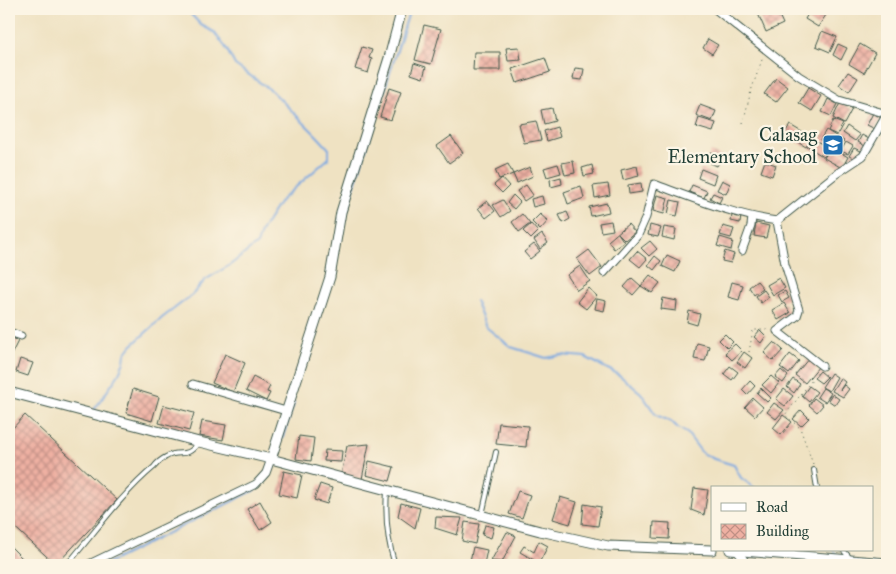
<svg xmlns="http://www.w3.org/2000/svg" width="896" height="574" font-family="'IM FELL Great Primer',serif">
  <defs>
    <pattern id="building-cross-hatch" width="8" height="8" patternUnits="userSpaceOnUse" patternTransform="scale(1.25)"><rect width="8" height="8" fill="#eeb0a2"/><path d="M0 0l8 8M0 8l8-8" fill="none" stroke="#c09085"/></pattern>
  </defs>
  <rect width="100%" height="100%" fill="#fcf5e5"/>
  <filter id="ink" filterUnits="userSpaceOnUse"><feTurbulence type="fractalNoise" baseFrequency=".02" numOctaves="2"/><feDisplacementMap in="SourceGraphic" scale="10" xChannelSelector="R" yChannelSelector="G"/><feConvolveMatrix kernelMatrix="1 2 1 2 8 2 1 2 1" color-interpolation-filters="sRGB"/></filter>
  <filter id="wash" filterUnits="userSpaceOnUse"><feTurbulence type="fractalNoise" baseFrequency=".0096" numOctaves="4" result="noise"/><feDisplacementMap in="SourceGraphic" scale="20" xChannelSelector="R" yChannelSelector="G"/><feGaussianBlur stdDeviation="1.12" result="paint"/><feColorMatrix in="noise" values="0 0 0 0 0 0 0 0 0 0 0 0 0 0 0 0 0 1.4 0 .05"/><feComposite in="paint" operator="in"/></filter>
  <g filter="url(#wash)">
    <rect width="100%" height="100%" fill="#efe2c2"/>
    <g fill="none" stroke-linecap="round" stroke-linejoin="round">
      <g stroke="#77a7e1" stroke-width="2">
        <path d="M343,222L410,9"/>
        <path d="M475,301L486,327L511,347L546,358L561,355L585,357L619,375L641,393L656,415L672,422L678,428L687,433L702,453L714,459L734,465L741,478L755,488"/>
        <path d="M94,410L117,377L124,362L125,354L131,346L162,318L192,295L205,280L230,265L257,244L262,230L281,200L329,158V149L317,136L272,91L235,65L226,48L214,32L201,25L186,9"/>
        <path d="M282,439L294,403"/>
        <path d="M833,550L837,555"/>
        <path d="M842,564L843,565"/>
        <path d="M104,565L253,491L265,481L274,465"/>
      </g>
    </g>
    <g id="blocks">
      <g fill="url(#building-cross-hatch)">
        <path d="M651,9H664L663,13Z"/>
        <path d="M756,9H776L783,24L766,32Z"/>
        <path d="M811,9H823L828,12L818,27L805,19Z"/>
        <path d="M424,25L441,29L431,64L415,60Z"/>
        <path d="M822,31L837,37L830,52L816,46Z"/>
        <path d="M708,39L718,45L712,54L703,48Z"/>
        <path d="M838,44L847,48L841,60L833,55Z"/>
        <path d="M860,44L875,53L864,73L849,64Z"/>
        <path d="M362,47L372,50L369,58L372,59L368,73L355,69Z"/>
        <path d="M519,47L521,60L508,61L506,48Z"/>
        <path d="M474,52H500V70H473Z"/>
        <path d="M545,58L550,72L517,83L512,69Z"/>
        <path d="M414,63L426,67L423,78L411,74Z"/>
        <path d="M575,68L584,69L582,80L573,79Z"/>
        <path d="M848,72L858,78L849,92L839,85Z"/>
        <path d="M776,78L788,87L776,102L764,94Z"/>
        <path d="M389,88L401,92L391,120L380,117Z"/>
        <path d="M808,88L821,96L812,111L799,103Z"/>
        <path d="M828,99L837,104L831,116L822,112Z"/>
        <path d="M840,103L852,109L844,124L833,118Z"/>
        <path d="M700,105L716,111L712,121L696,115Z"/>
        <path d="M552,108L555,121L544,124L541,110Z"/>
        <path d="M873,113L881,118L875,129L867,125Z"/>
        <path d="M699,118L716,123L713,132L696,127Z"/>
        <path d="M833,120L843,124L837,135L828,131Z"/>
        <path d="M536,121L541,140L524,143L519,124Z"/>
        <path d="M790,125L812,138L806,147L784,134Z"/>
        <path d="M847,126L860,135L855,141L843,133Z"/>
        <path d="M557,127L560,137L547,141L544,131Z"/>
        <path d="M826,130L844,141L839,150L820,140Z"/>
        <path d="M862,135L869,139L865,146L858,142Z"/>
        <path d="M451,136L463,153L449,163L437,146Z"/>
        <path d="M813,139L829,148L824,157L808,147Z"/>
        <path d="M846,142L853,146L848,154L841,151Z"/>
        <path d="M831,147L848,157L842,168L824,158Z"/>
        <path d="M854,148L861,151L857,160L849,156Z"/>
        <path d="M711,152L722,157L717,166L706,161Z"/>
        <path d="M573,161L575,173L565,175L562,163Z"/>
        <path d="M765,161L776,165L772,176L761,172Z"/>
        <path d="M508,164L513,174L502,178L509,186L502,193L494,185L502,178L499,179L495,170Z"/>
        <path d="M558,164L561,173L547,177L544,168Z"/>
        <path d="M592,165L594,174L584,176L582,168Z"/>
        <path d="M637,166L639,176L623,180L621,170Z"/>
        <path d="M530,167L533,176L517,183L513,174Z"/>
        <path d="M701,169L716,175L713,184L698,178Z"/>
        <path d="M561,177L562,184L551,187L550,180Z"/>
        <path d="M722,180L730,184L726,194L717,190Z"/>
        <path d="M641,183L642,192L629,194L628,185Z"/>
        <path d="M608,184L610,195L595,198L593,186Z"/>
        <path d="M526,185L533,195L524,201L517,191Z"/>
        <path d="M692,185L707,191L704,198L689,192Z"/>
        <path d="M581,186L584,198L568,204L564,192Z"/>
        <path d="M713,193L722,197L719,203L710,198Z"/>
        <path d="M513,195L520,202L514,209L507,203Z"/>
        <path d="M657,195L668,198L664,214L653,211Z"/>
        <path d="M542,196L544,204L533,207L531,199Z"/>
        <path d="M503,200L510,211L501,217L493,205Z"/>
        <path d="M671,200L680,202L677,216L668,214Z"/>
        <path d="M487,201L495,211L486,218L478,208Z"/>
        <path d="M607,203L609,212L591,216L589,207Z"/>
        <path d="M567,212L570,219L563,223L559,215Z"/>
        <path d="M522,214L530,224L519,232L512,222Z"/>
        <path d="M540,214L548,221L540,230L532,222Z"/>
        <path d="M732,215L741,216L740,223L731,221Z"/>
        <path d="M611,221L613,230L601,232L599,223Z"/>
        <path d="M756,223L769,226L766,238L754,236Z"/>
        <path d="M531,224L538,232L531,239L523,231Z"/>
        <path d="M628,224L635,232L625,240L618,233L624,242L614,249L608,241Z"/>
        <path d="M650,225L661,228L658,237L648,235Z"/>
        <path d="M723,226L734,229L731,238L720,235Z"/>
        <path d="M664,227L676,229L674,240L662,237Z"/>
        <path d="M542,234L548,243L540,249L534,240Z"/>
        <path d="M720,237L733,241L731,250L717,246Z"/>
        <path d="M650,241L657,249L649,256L641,248Z"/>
        <path d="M534,244L540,251L530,259L524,252Z"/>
        <path d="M589,250L602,267L590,276L577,259Z"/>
        <path d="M637,251L647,259L640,267L630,259Z"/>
        <path d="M725,251L734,254L731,263L722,261Z"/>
        <path d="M667,255L680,261L675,272L662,266Z"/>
        <path d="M655,256L661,261L654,270L648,265Z"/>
        <path d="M580,266L590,281L577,290L567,275Z"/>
        <path d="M650,275L660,283L652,293L641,286Z"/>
        <path d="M632,278L641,286L633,295L624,287Z"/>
        <path d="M779,278L785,288L773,295L767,285Z"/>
        <path d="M757,281L763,288L754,295L749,287Z"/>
        <path d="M732,282L743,285L739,300L728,297Z"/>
        <path d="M588,288L597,296L586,309L577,302Z"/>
        <path d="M764,290L769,297L761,303L756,296Z"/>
        <path d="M785,291L789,298L782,302L778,295Z"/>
        <path d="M663,298L677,301L676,311L661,309Z"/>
        <path d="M597,299L606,301L604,311L595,309Z"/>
        <path d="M784,303L790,313L778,320L772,310Z"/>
        <path d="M689,311L700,314L697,325L687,322Z"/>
        <path d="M760,330L766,336L761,343L754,337Z"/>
        <path d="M725,334L733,342L727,348L719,340Z"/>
        <path d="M9,336L18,341L9,359Z"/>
        <path d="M774,342L783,350L773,361L764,353Z"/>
        <path d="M697,343L709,346L705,361L694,359Z"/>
        <path d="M735,344L742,351L732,360L725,353Z"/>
        <path d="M744,352L752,358L745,368L737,362Z"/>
        <path d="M225,354L245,363L233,392L212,383Z"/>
        <path d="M790,354L799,361L789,374L780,367Z"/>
        <path d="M809,358L819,366L805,383L795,375Z"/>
        <path d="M20,359L33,363L28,376L16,372Z"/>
        <path d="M730,366L738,372L732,380L724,374Z"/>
        <path d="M781,370L788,376L783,383L775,377Z"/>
        <path d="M820,371L827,377L821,383L814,378Z"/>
        <path d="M831,373L837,377L829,391L822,387Z"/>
        <path d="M771,376L779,383L771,393L762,385Z"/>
        <path d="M253,377L270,386L267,392L270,393L266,401L246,391Z"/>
        <path d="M840,378L845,382L840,390L844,385L849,389L843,397L832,391Z"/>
        <path d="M793,379L800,384L794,393L787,387Z"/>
        <path d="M750,381L755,386L747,395L742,390Z"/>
        <path d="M809,386L817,392L809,402L802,396Z"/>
        <path d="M761,388L771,398L767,402L757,393Z"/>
        <path d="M823,388L831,393L825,402L817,397Z"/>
        <path d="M133,389L159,397L152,421L126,413Z"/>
        <path d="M784,389L793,396L785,406L776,399Z"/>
        <path d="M832,394L839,399L835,405L828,400Z"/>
        <path d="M753,398L763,407L755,416L745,407Z"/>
        <path d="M814,398L823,405L817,412L809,405Z"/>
        <path d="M774,403L784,410L776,419L767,412Z"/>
        <path d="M164,405L194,413L189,431L159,423Z"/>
        <path d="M801,410L809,418L801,426L793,419Z"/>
        <path d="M25,415L117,500L56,565L9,522V432Z"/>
        <path d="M783,415L792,422L781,435L773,428Z"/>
        <path d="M202,421L226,425L223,440L199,436Z"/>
        <path d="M499,423L528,426L526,447L496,444Z"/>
        <path d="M299,436L314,438L311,461L296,459Z"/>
        <path d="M369,444L362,479L341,475L347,446Z"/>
        <path d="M325,450L342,451L341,462L324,461Z"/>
        <path d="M369,461L394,467L390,481L366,475Z"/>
        <path d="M284,471L302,475L297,498L279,494Z"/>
        <path d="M320,484L332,488L327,504L314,500Z"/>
        <path d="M694,488L708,490L704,515L691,510Z"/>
        <path d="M518,491L530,495L522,518L509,514Z"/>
        <path d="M560,497L577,502L570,524L553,519Z"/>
        <path d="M260,501L272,522L260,530L247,509Z"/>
        <path d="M401,503L420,508L415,528L398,516Z"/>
        <path d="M584,504L601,507L598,526L582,524Z"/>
        <path d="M436,517L462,518L457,535L435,528Z"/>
        <path d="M465,522L479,524L475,544L462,541Z"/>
        <path d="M654,522L670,523L669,539L653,538Z"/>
        <path d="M485,525L494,527L491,538L482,535Z"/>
        <path d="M507,532L516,536L502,562L491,561Z"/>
        <path d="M539,541L548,546L539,563L520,552L524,546L534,552Z"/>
        <path d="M9,545L29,565H9Z"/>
        <path d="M473,547L487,550L484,564L470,561Z"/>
      </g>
    </g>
  </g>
  <g filter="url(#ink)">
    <use href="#blocks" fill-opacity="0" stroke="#3e5649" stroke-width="1"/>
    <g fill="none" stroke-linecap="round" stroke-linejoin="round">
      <g stroke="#3e5649" stroke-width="6">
        <g id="service">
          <path d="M814,470L817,488"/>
          <path d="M387,491C385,517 387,540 395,565"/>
          <path d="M482,515L496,452"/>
          <path d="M843,550L850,558"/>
          <path d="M62,565L71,560C98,528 123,493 154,467C157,463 162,459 166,457C181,448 185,461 199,442"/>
        </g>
      </g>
      <g stroke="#3e5649" stroke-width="9">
        <g id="minor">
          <path d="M715,9L799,76L839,100L887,114"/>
          <path d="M777,221L785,264L799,310L797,316L777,331L822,366"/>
          <path d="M742,251L751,226L752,217"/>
          <path d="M604,273L638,235L646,217L654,184C695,199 734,215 777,221L836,174L863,156L887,114"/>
          <path d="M9,332L21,336"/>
          <path d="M193,384L286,411"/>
          <path d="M737,551L748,565"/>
          <path d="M87,565L256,484L266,473L271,459"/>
        </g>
      </g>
      <g stroke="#3e5649" stroke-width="11">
        <g id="tertiary">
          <path d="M9,392L199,442L271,459L540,531L608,546L712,550"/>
          <path d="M271,459L330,277L341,212L389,58L402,9"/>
          <path d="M730,550L887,563"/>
        </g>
      </g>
      <g stroke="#3e5649" stroke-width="1" stroke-dasharray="1 4" stroke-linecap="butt">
        <path d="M743,123L751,91L763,57"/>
        <path d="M749,352L753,330H770"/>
        <path d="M813,464L800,428L785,415L819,371"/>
      </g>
      <use href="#service" stroke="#fff" stroke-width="4"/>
      <use href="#minor" stroke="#fff" stroke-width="7"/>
      <use href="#tertiary" stroke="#fff" stroke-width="9"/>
    </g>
  </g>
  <defs>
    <g id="school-square" transform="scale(1.125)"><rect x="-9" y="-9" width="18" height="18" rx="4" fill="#1f6fb2" stroke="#fcf5e5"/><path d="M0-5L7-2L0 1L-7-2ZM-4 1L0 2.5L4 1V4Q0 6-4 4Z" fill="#fff"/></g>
  </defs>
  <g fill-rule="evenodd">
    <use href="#school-square" x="833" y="145"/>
  </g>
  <g text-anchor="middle" stroke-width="4.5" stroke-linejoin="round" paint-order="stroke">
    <g font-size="19" fill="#1f3d34" stroke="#fcf5e5" text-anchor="end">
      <text x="817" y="141">Calasag<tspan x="817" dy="22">Elementary School</tspan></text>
    </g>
  </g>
  <rect width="896" height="574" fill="none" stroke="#fcf5e5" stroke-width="30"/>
  <rect x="711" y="486" width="162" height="65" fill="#fcf5e5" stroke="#a4ab9e"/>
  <rect x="721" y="503" width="25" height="8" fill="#ffffff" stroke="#a4ab9e"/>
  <text x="756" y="512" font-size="15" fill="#1f3d34">Road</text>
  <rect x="721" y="524" width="25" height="15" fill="url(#building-cross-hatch)" stroke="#a4ab9e"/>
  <text x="756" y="536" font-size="15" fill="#1f3d34">Building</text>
</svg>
